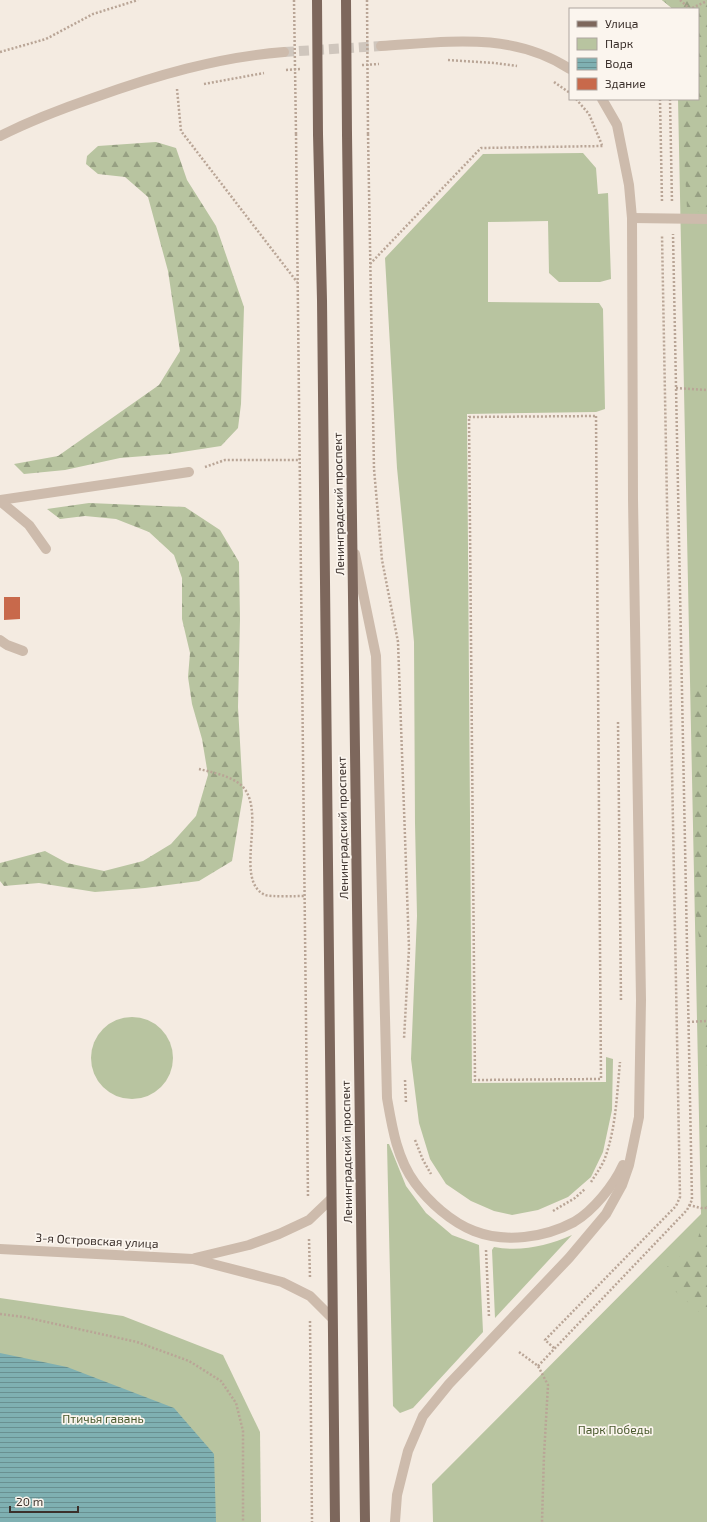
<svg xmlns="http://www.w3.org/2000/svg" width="707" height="1522" font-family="'Exo 2',sans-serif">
  <defs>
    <pattern id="forest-firs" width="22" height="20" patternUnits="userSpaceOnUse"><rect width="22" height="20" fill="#b8c4a0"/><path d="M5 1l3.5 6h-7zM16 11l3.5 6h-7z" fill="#97a083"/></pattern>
    <pattern id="water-rules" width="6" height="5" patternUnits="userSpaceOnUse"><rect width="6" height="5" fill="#7fb0b2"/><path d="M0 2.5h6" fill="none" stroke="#699091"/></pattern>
  </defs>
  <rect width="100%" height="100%" fill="#f4ebe1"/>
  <g fill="#b8c4a0">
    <path d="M662,0H707V1522H433L432,1484L701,1214L678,99H698V9H673Z"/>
    <path d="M583,153L596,168L598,194L608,193L611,279L600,282H559L549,273L548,221L488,222V302L599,303L603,309L605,409L596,412L467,414L472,1083L606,1082V1057L613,1059L612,1110L603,1152L591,1177L568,1197L538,1210L512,1215L494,1211L471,1201L446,1184L430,1159L419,1123L411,1059L417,916L415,823L414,642L397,468L385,258L483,154Z"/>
    <circle cx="132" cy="1058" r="41"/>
    <path d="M387,1144H389L406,1186L426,1213L452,1235L479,1245L483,1332L413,1408L400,1413L393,1406Z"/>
    <path d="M572,1235L495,1318L492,1250L494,1247C521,1252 547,1246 572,1235Z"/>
    <path d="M0,1298L123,1316L223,1355L260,1432L261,1522H0Z"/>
  </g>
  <g fill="url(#forest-firs)">
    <path d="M662,0H707V213L687,209L681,99H698V9H673Z"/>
    <path d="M156,142L176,148L187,180L216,226L244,307L241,404L238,428L221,446L169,454L120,458L65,470L24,474L14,464L58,456L159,385L180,351L168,271L148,197L125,177L98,174L86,164L87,156L98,146Z"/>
    <path d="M89,503L185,507L220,530L239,562L240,619L238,707L243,795L232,861L199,881L145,888L95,892L39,883L4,886L0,881V863L45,851L67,863L104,871L143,861L171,844L196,816L208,775L202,739L192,704L188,677L190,653L182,619V578L174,555L149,532L116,519L85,516L60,519L47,509Z"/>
    <path d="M707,674V1066L702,1056L705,1027L702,958L695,909V772L696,747L693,698L702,677Z"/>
    <path d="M707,1115V1197L705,1186L704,1123Z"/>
    <path d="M707,1205V1319L674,1290L667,1267L697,1242Z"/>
  </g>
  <path fill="url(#water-rules)" d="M0,1353L67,1367L174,1408L214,1454L216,1522H0Z"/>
  <path fill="#c8694b" d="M4,597H20V619L4,620Z"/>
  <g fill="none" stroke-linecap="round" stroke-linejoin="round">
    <path stroke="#cfc6bd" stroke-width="10" stroke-dasharray="10 5" stroke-linecap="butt" d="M284,52L381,46"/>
    <g stroke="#b9a596" stroke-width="2.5" stroke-dasharray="2 2" stroke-linecap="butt">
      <path d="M680,0L690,9L707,1"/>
      <path d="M0,52L46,39L93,14L138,0"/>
      <path d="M448,60L495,63L517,66"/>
      <path d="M362,65L379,64"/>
      <path d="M286,70L301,69"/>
      <path d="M554,82L570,93"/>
      <path d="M204,84L264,73"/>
      <path d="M177,89L181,131L297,282"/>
      <path d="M576,99L589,114L602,145"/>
      <path d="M660,99L662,202"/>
      <path d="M670,99L672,203"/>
      <path d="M296,134L308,1198"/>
      <path d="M368,134L374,469L382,560L398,642L409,948L404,1039"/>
      <path d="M370,264L481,148L603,146"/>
      <path d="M676,388L707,390"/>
      <path d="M596,416L601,1079L475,1080L469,417Z"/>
      <path d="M205,467L225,460H300"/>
      <path d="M618,722L621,1001"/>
      <path d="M199,769C211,772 226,775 237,782C272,804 231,879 265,895C271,897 296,896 305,896"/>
      <path d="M688,1022L707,1021"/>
      <path d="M405,1080L406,1103"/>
      <path d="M415,1140L423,1160L431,1174"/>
      <path d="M591,1182C596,1174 602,1166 605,1158C616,1128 617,1093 620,1062"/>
      <path d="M689,1205L701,1208H707"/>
      <path d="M553,1211L575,1198L585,1189"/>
      <path d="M309,1239L310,1278"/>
      <path d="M486,1250L489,1317"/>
      <path d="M0,1314L24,1317L137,1342L189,1361L221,1381L236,1403L243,1431V1522"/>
      <path d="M310,1321L312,1522"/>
      <path d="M554,1348L545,1340L676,1206L680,1197L662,235"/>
      <path d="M519,1352L538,1366L548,1385L544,1455L542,1522"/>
      <path d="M538,1366L687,1210L692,1200L673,234"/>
    </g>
    <g stroke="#cdbbac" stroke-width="10">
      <path d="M381,46C447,42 511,31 570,69"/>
      <path d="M0,136C30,121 61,109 93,98C154,76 218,57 284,52"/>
      <path d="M632,218L707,219"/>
      <path d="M0,500L189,472"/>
      <path d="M0,501L29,525L46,549"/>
      <path d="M355,554L376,656L387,1098C392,1127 397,1159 415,1183C429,1202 451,1222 474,1231C505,1243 544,1238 574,1222C593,1211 614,1185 623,1165"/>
      <path d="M0,640L7,645L23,651"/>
      <path d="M0,1249L193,1259L282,1282L310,1296L332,1318"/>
      <path d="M195,1258L249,1245L279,1234L309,1220L331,1199"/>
      <path d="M395,1522L397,1495L408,1451L423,1416L449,1384L569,1258L606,1214L622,1185L629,1165L639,1117L641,1000L633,499L632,218L629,185L617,125L602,99"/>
    </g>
    <g stroke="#7d675c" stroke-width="10">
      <path d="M318,134L322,300L335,1522"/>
      <path d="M347,134L365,1522"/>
    </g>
    <g stroke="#b9a596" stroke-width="2.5" stroke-dasharray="2 2" stroke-linecap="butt">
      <path d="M294,0L296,134"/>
      <path d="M367,0L368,134"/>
    </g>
    <g stroke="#7d675c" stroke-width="10">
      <path d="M317,0L318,134"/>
      <path d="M346,0L347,134"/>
    </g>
  </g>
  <g text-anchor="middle" stroke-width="3.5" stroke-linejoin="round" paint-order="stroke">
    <g font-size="12" fill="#3b302b" stroke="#fbf5ee">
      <text transform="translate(339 504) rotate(-91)" y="4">Ленинградский проспект</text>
      <text transform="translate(343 828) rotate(-91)" y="4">Ленинградский проспект</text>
      <text transform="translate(347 1152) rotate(-91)" y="4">Ленинградский проспект</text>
      <text transform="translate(97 1241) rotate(3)" y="4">3-я Островская улица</text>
    </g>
    <g font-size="12" fill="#4a5a2e" stroke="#fbf5ee">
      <text x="103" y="1423">Птичья гавань</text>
      <text x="615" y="1434">Парк Победы</text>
    </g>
  </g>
  <rect x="569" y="8" width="130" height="92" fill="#fbf5ee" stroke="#aea6a0"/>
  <rect x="577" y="21" width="20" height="6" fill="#7d675c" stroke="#aea6a0"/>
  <text x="605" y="28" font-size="12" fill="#3b302b">Улица</text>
  <rect x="577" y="38" width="20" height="12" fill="#b8c4a0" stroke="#aea6a0"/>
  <text x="605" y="48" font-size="12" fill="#3b302b">Парк</text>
  <rect x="577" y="58" width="20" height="12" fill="url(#water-rules)" stroke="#aea6a0"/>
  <text x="605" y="68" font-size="12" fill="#3b302b">Вода</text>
  <rect x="577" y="78" width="20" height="12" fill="#c8694b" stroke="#aea6a0"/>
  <text x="605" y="88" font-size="12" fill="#3b302b">Здание</text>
  <path d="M10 1506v6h68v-6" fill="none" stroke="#3b302b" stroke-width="2"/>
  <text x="16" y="1506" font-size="12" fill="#3b302b" stroke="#fbf5ee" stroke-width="3" paint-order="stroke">20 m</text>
</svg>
